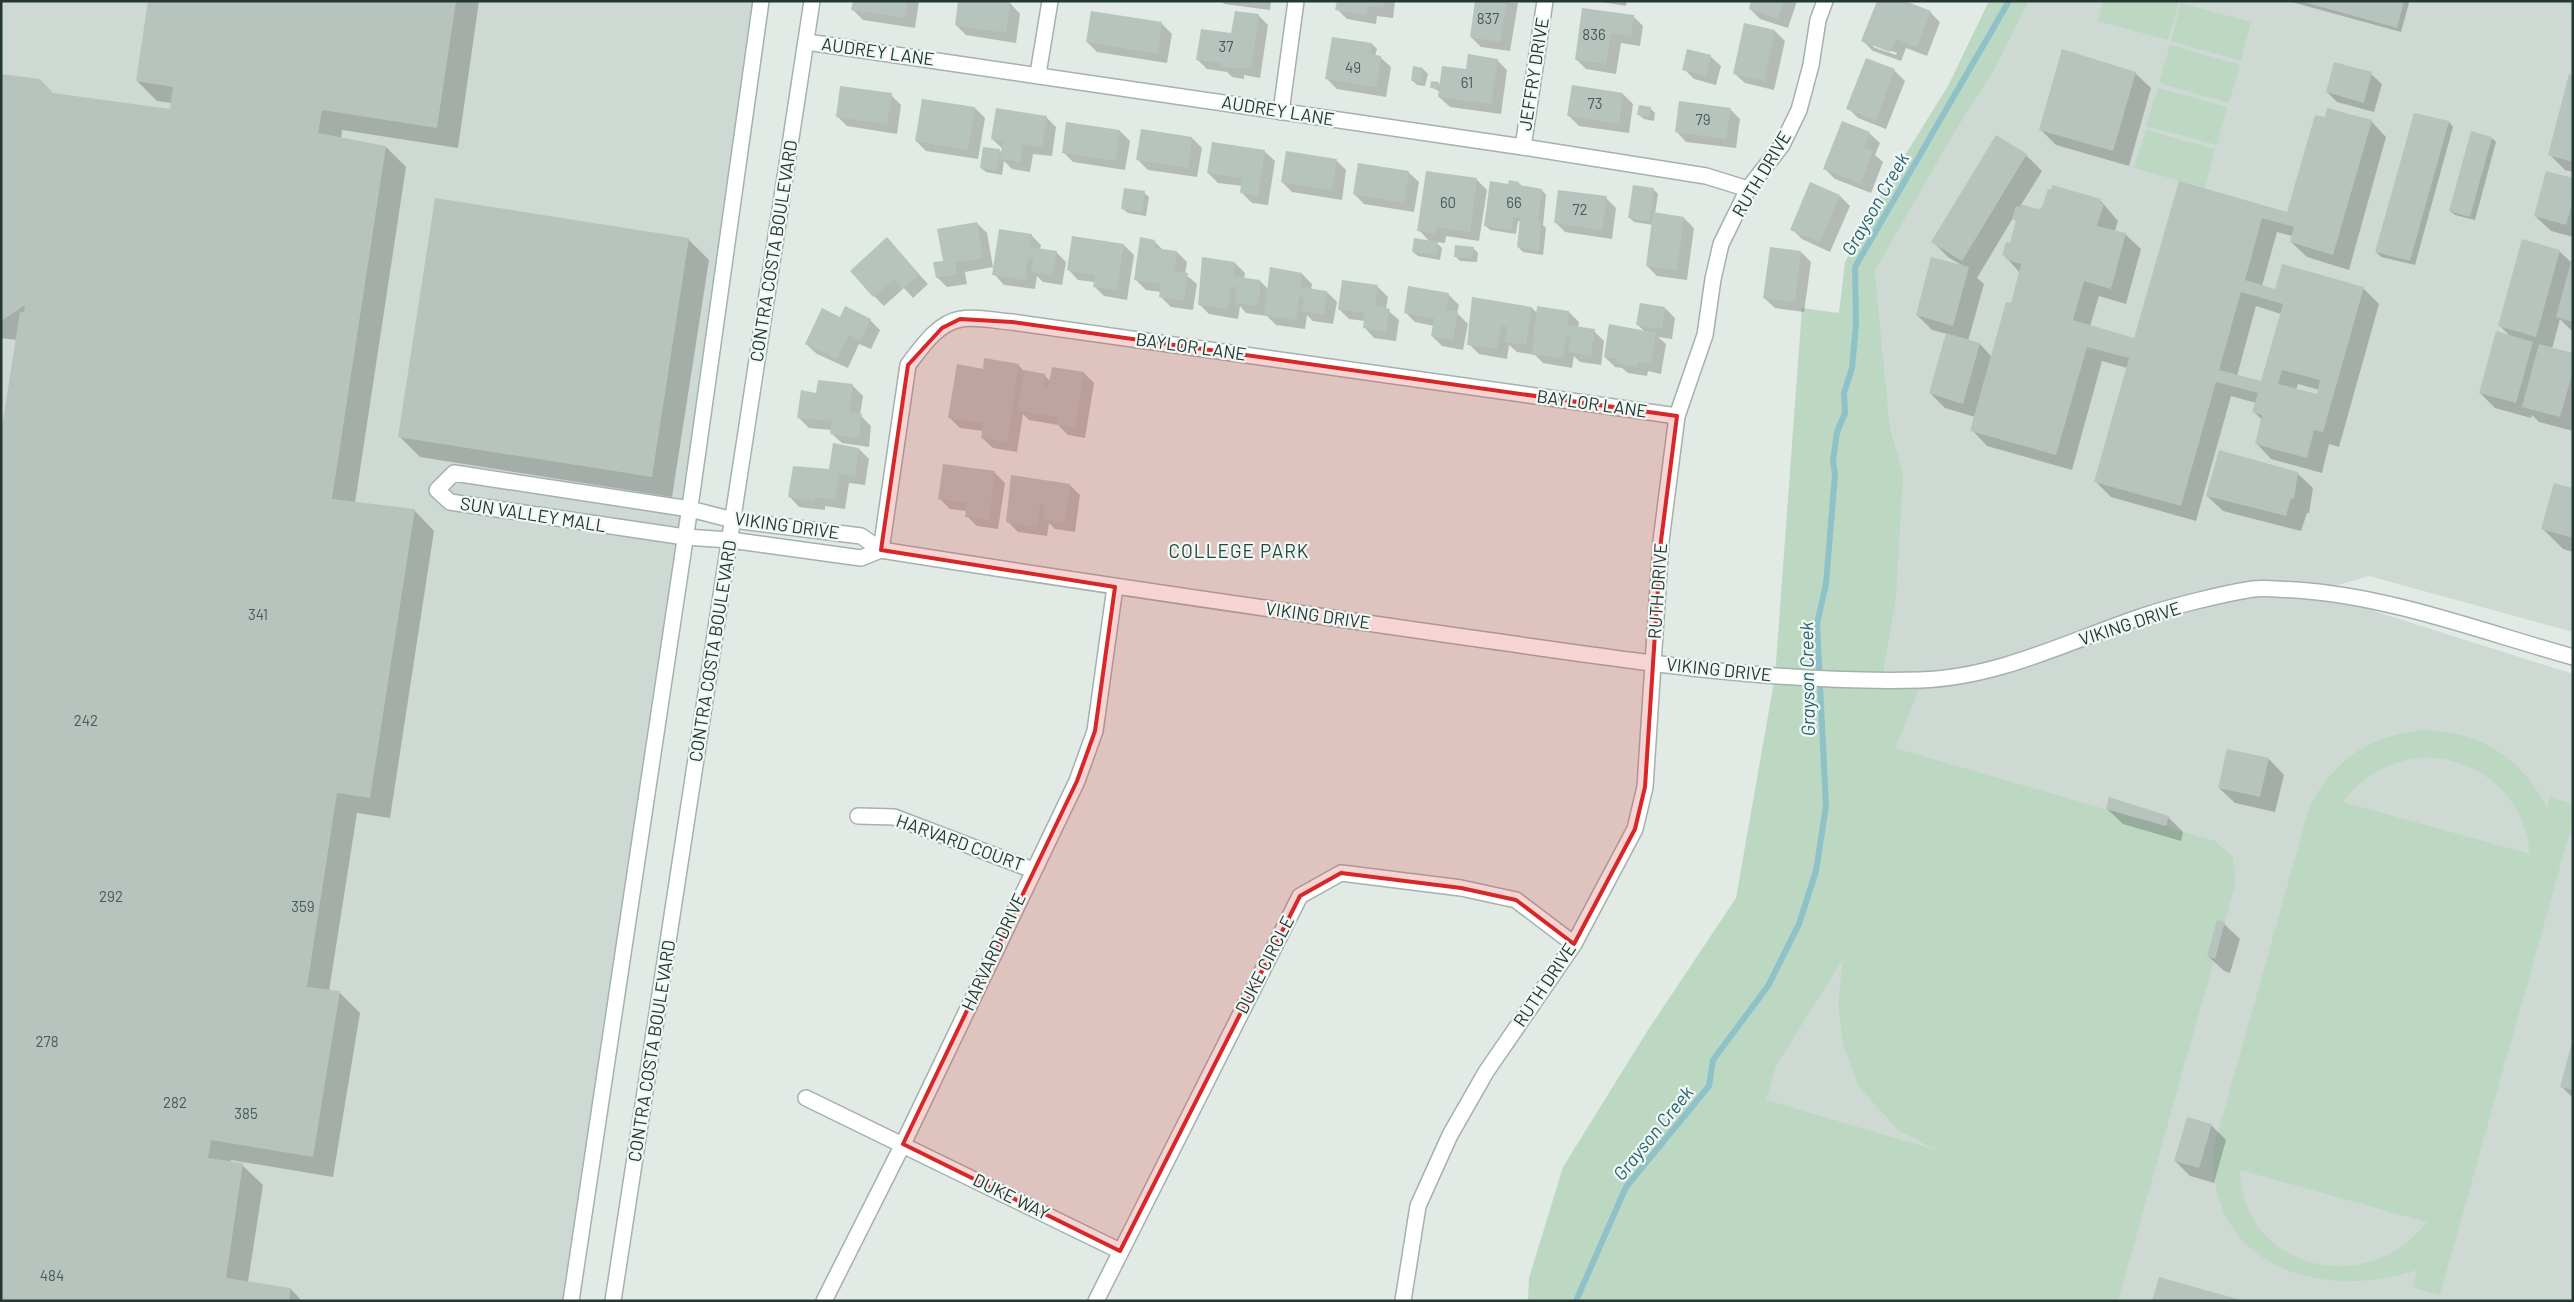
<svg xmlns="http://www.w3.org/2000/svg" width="2574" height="1302" font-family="Barlow,sans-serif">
  <rect width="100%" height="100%" fill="#e1eae5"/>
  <g fill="#cfd9d4">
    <path d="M1,1H761L571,1301H1Z"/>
    <path d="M2029,1H2573V632L2369,576L2314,592L2573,674V1301H1608L1903,474L1890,426L1875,271L1952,137L1995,69Z"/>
  </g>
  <g fill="#bcd8c3" fill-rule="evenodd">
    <path d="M1989,1H2029L1995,69L1952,137L1875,271L1890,426L1903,474L1896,599L1882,679L1923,680L1895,748L2215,841L2233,857L2236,882L2118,1301H1528L1529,1278L1563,1167L1648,1030L1736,898L1775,676L1802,308L1839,313L1845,262L1884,189L1948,86ZM1843,959L1838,1003L1843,1045L1859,1087L1898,1130L1936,1150L1766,1100L1776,1066Z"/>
    <path d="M2103,1H2179L2168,40L2098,21Z"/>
    <path d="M2181,3L2251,22L2241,61L2171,41Z"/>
    <path d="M2170,45L2240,65L2229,103L2159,83Z"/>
    <path d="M2158,88L2227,107L2217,145L2146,126Z"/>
    <path d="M2146,130L2215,149L2205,188L2134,168Z"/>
    <path d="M2423,730C2481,732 2522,757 2547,809L2551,797L2573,804V821L2440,1295L2413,1288L2417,1270C2319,1302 2208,1266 2213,1150L2310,805C2337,758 2369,736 2423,730ZM2424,757C2481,759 2525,797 2530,854L2343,802C2363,774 2391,761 2424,757ZM2240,1170L2426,1222V1223C2366,1300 2242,1269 2240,1170Z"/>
  </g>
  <g fill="#0003" fill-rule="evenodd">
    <path d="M149,1H479L458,148L342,130L341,139L386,147L406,167L355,503L414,510L434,531L390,818L357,813L329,991L340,993L360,1013L333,1177L231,1160L230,1163L242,1165L263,1185L248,1282L291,1289L302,1301H1L17,340L1,338V75L53,94L171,111L172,103L157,101L137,81Z"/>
    <path d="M854,1H919L915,28L863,20L853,10Z"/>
    <path d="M960,1L1010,3L1020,14L1016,43L966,35L956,25Z"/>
    <path d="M1222,1H1271L1270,10L1224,4Z"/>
    <path d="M1338,1H1395L1393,18L1377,16L1376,24L1347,19L1337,9Z"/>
    <path d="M1477,1L1518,3L1510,51L1481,47L1471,37Z"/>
    <path d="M1596,1H1627L1626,6Z"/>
    <path d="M1753,1H1797L1788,28L1760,19L1750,9Z"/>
    <path d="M2288,1H2407L2409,3L2401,32Z"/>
    <path d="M1930,12L1940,22L1927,56L1906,48L1901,61L1873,51L1863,41ZM1873,44L1897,53L1896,55L1873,47Z"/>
    <path d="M1258,15L1268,25L1260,78L1244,75V79L1232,77L1227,72L1207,69L1197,59Z"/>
    <path d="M1633,16L1643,26L1640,46L1621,43L1616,74L1586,69L1576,59Z"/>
    <path d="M1162,24L1172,34L1167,63L1097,52L1087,42Z"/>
    <path d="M1775,31L1785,41L1774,90L1745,83L1734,73Z"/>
    <path d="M1372,44L1377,49L1375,56L1380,57L1391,67L1386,97L1337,89L1327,79Z"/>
    <path d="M2063,51L2135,73L2151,88L2129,166L2056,145L2040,129Z"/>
    <path d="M1710,56L1721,66L1716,85L1694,79L1684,69Z"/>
    <path d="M1867,59L1895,71L1905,81L1886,129L1858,118L1848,108Z"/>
    <path d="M1497,60L1507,70L1501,114L1450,107L1439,97L1440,92L1432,87Z"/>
    <path d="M1423,69L1428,74L1425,86L1417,85L1412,80Z"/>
    <path d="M2371,74L2382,84L2374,112L2337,102L2327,92Z"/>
    <path d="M2573,77V172L2565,170L2550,155Z"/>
    <path d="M1623,94L1633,104L1629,133L1579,126L1569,116Z"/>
    <path d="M891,95L901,105L897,134L847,126L837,116Z"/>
    <path d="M975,108L985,118L978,159L926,151L916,141Z"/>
    <path d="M1650,108L1655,113L1654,121L1644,119L1639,115Z"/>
    <path d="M1730,109L1740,119L1736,148L1686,142L1676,131Z"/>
    <path d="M1046,117L1056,127L1052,156L1033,154L1030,172L1012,169L1004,161L1002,175L986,172L981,168L1000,151L1003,153V149L992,139Z"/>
    <path d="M2325,118L2371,121L2386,137L2349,270L2307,257L2291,242L2292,236L2277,232L2262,286L2276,290L2363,288L2379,304L2339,447L2329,444L2322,473L2271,459L2256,443L2262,420L2254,412L2256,403L2231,396L2196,521L2111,497L2096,482L2127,368L2102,361L2072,470L1987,446L1972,430L1975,417L1945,408L1930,393L1947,334L1932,330L1917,315L1963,266L1948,257L1933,242L2026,155L2042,171L2021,205L2038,210L2100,200L2118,221L2115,231L2125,234L2141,249L2126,304L2099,296L2090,326L2135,340L2179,183L2288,213ZM2013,218L2017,222L2010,245L2004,255L2020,273L2012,305L1992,357L1980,344L1968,341L1984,284L1977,278ZM2256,306L2281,314L2262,383L2237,376ZM2298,384L2319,390L2318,395L2296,390Z"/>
    <path d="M2449,122L2453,127L2415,265L2381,257L2376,252Z"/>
    <path d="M1120,131L1130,141L1125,170L1073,162L1063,152Z"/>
    <path d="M1869,133L1880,143L1875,155L1883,162L1871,193L1835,179L1825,169Z"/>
    <path d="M1192,138L1202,148L1197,177L1148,170L1138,160Z"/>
    <path d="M2492,138L2496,142L2475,220L2455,215L2450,211Z"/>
    <path d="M1264,151L1275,161L1268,205L1252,203L1242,193L1243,186L1218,183L1208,173Z"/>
    <path d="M1336,160L1346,170L1342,200L1292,192L1282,182Z"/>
    <path d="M1408,172L1419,182L1414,212L1364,204L1354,194Z"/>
    <path d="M2573,179V237L2551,231L2535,216Z"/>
    <path d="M1477,180L1487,190L1479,241L1446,236L1445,243L1436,242L1442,248L1440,260L1418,256L1413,252L1430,242L1419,230Z"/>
    <path d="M1519,183L1523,187L1542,190L1546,195L1543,225L1546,228L1543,255L1523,252L1518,247L1521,222L1518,221L1516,234L1490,230L1485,225L1510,185Z"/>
    <path d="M1653,189L1658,194L1655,214L1684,218L1694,228L1687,280L1657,276L1647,266L1653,225L1634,222L1629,217Z"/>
    <path d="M1144,193L1149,197L1146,216L1128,213L1123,209Z"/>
    <path d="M1840,196L1850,206L1830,252L1802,239L1792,229Z"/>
    <path d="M1606,198L1616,208L1612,239L1565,232L1555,222Z"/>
    <path d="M977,223L987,233L993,267L965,272L967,284L947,287L937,277L944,262Z"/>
    <path d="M1031,235L1041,245L1040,250L1056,252L1066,262L1062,285L1043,282L1037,276L1035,289L1004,285L994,274Z"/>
    <path d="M688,239L709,260L672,497L420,457L399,436Z"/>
    <path d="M887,239L928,284L913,298L904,288L884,306L874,296Z"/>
    <path d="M1154,241L1163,250L1177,252L1187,262L1185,274L1197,284L1193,310L1171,307L1161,297V292L1146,290L1136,280Z"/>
    <path d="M1124,245L1134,255L1127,300L1104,296L1094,286L1095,282L1078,280L1068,269Z"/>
    <path d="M1473,248L1478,253L1477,262L1460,261L1455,256Z"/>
    <path d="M2559,251L2572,263L2573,260V332L2560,319L2552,349L2573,354V431L2539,422L2532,415L2531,418L2495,408L2480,393L2511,337L2500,326Z"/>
    <path d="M1801,252L1811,262L1804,312L1775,308L1764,298Z"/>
    <path d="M1235,263L1245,273L1244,279L1260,281L1268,289L1302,274L1312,284L1311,290L1327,292L1337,302L1333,324L1313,321L1307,315L1305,329L1276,325L1267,316L1246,313L1240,306L1238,319L1209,314L1199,304Z"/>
    <path d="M1378,287L1388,297L1386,309L1399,320L1396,341L1374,338L1364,327L1365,321L1349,319L1339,309Z"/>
    <path d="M1449,295L1459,305L1457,313L1469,325L1473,298L1532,308L1537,313L1569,312L1579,322L1578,328L1594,331L1604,341L1601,365L1580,362L1574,356L1572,368L1543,363L1535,355L1517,352L1509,345L1507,359L1479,354L1469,344L1471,327L1468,324L1463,350L1442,346L1432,336L1434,326L1415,322L1405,312Z"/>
    <path d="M1665,308L1675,318L1672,339L1658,337L1666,344L1661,374L1648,371L1647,376L1628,373L1622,368L1615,367L1605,357L1645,332L1638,325Z"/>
    <path d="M841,318L870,320L880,330L871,349L859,344L848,368L817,354L806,344Z"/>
    <path d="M1018,365L1025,372L1044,375L1051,382L1084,373L1094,383L1085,438L1068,435L1058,425L1029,420L1023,414L1017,452L993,448L982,438L983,431L960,428L950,418L984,370Z"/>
    <path d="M853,386L863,396L860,415L871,426L869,447L842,443L831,433L832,430L809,428L798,417L817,394Z"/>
    <path d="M859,449L869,459L865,485L849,483L845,509L825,506V510L799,507L789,496Z"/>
    <path d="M995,473L1005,483L998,529L977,526L967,516V511L950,509L940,499Z"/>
    <path d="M2297,473L2313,488L2309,513H2307L2301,531L2223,511L2207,496Z"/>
    <path d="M1012,476L1070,485L1080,495L1075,532L1055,529L1049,523L1047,536L1018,532L1008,522Z"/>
    <path d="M2573,490V552L2563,549L2542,528Z"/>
    <path d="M2269,759L2284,775L2275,812L2235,803L2219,788Z"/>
    <path d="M2107,809L2168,817L2183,832L2181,841L2123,824Z"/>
    <path d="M2224,924L2240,939L2230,973L2224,971L2208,956Z"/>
    <path d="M2573,1047V1098L2561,1086Z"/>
    <path d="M2211,1125L2226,1140L2214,1183L2190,1176L2175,1161Z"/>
  </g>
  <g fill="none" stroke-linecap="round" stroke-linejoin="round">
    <path stroke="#8fc1c8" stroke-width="6" d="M1576,1301L1626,1187L1709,1086L1713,1060L1768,986L1799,924L1816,871L1826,806L1817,624L1826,584L1835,474L1833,461L1837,432L1845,413L1844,393L1852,368L1856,325L1855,267L2009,1"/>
  </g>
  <g fill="#b7c4be" fill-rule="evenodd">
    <path d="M148,1H456L437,128L322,110L318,133L386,146L332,499L415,509L370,798L337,793L307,987L340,991L313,1157L211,1140L208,1158L243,1163L226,1278L291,1288L289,1301H1V433L20,312H24L25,305L1,321V74L40,79L53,93L170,109L173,87L136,81Z"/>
    <path d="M853,1H907L905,18L851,10Z"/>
    <path d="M958,1L1010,2L1006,33L955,25Z"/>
    <path d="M1337,1H1384L1383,8L1367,6L1366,15L1335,10Z"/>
    <path d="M1475,1H1507L1500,42L1470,37Z"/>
    <path d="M1751,1H1784L1778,19L1749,9Z"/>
    <path d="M1877,1H1905L1931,11L1917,47L1896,39L1890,52L1861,41Z"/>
    <path d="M2300,1H2404L2397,28Z"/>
    <path d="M1582,8L1634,15L1631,36L1611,33L1606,64L1575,60Z"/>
    <path d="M1091,11L1162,22L1158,54L1086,42Z"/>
    <path d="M1235,11L1259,14L1251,68L1221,67V63L1196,60L1201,29L1231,33Z"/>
    <path d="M1744,23L1775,30L1764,81L1733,74Z"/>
    <path d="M1332,37L1372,43L1371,54L1381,56L1376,87L1325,79Z"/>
    <path d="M1687,49L1711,55L1706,76L1682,70Z"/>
    <path d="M2062,49L2136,72L2113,151L2039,130Z"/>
    <path d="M1468,54L1498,59L1491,104L1438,97L1442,66L1466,69Z"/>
    <path d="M1866,58L1895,69L1876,120L1846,109Z"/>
    <path d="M2334,62L2372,72L2364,103L2326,92Z"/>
    <path d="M1413,66L1423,68L1421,82L1411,81Z"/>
    <path d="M2569,74L2573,76V162L2548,155Z"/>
    <path d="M1431,81L1439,82L1438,89L1430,88Z"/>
    <path d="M1572,85L1623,93L1619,124L1567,116Z"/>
    <path d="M840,86L892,93L887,124L836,117Z"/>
    <path d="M922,99L975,107L968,150L915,141Z"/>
    <path d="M1679,101L1731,108L1726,139L1675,132Z"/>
    <path d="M1639,105L1651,107L1649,117L1637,115Z"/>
    <path d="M996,108L1047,116L1042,147L1023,144L1020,162L1000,159L1003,141L991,139Z"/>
    <path d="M2327,108L2372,120L2333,255L2290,242L2294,227L2262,218L2245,280L2275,289L2282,264L2364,287L2323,432L2314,430L2307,458L2255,444L2262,415L2252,412L2258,393L2216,382L2181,506L2094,482L2129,358L2087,347L2056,455L1970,431L2006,302L2011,303L2021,264L2005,259L2006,256L2002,255L2006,242L2010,243L2016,220L2012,219L2016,206L2020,207V204L2038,209L2042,207L2048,189L2051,190L2052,185L2101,199L2100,203L2104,204L2097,226L2126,233L2111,289L2084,281L2073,320L2134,338L2179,181L2287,212L2315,115L2325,117ZM2241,292L2283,304L2261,381L2219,370ZM2282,370L2320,380L2317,394L2278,384Z"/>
    <path d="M2414,113L2449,121L2410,261L2375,252Z"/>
    <path d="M1842,121L1870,132L1864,148L1873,151L1861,184L1823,169Z"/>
    <path d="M1066,122L1120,130L1115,161L1062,153Z"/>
    <path d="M1141,129L1192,137L1188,168L1136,160Z"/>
    <path d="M2471,131L2492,137L2470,217L2449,211Z"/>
    <path d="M1996,135L2027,154L1962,261L1931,242Z"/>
    <path d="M1212,142L1265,150L1258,196L1240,193L1242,178L1207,173Z"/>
    <path d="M983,147L1000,149L997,171L980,168Z"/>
    <path d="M1286,151L1337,159L1332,190L1281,182Z"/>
    <path d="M1358,163L1409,171L1404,203L1353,194Z"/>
    <path d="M1426,171L1477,178L1470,232L1436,227L1435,234L1417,231Z"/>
    <path d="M2546,171L2573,178V200L2566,225L2534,216Z"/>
    <path d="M1509,180L1519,182V185L1542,189L1538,222H1541L1539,251L1517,247L1520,218L1513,217L1512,230L1484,226L1490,181L1508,184Z"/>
    <path d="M1810,182L1840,195L1820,242L1790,230Z"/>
    <path d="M1633,185L1654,188L1649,221L1628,218Z"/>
    <path d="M1124,188L1145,191L1142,212L1121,209Z"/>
    <path d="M1558,190L1607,196L1602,230L1554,223Z"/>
    <path d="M435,198L689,238L652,477L398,437Z"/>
    <path d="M1653,212L1684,217L1677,270L1646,266Z"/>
    <path d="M977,222L983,258L955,262L957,274L936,278L933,262L943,261L937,229Z"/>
    <path d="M999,229L1032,234L1030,247L1057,251L1052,275L1031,272L1034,258L1028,257L1025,280L992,275Z"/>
    <path d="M1072,236L1124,244L1117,290L1093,287L1095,275L1067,270Z"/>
    <path d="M887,237L919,274L902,289L894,279L873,297L850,271Z"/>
    <path d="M1140,237L1155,240L1154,248L1177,251L1174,271L1188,273L1184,301L1159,297L1161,284L1134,280Z"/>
    <path d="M1414,238L1438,242L1436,255L1412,252Z"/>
    <path d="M2522,239L2560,250L2536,337L2498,326Z"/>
    <path d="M1455,245L1474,247L1472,258L1454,257Z"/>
    <path d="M1770,247L1801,251L1795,302L1763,298Z"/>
    <path d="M1202,257L1235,262L1233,276L1260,280V297H1258L1257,306L1235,303L1237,287H1231L1228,309L1198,305Z"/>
    <path d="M1931,257L1969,267L1953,326L1916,315Z"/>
    <path d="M2572,258H2573V322L2556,317Z"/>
    <path d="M1270,267L1302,273L1300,287L1327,291L1324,314L1302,311L1304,297H1299L1296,320L1264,315Z"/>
    <path d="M1342,280L1378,285L1375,306L1390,309L1386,332L1363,328L1365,313L1338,309Z"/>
    <path d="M1408,286L1449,293L1446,310L1458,312L1453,340L1431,336L1434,318L1404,313Z"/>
    <path d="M1472,297L1532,307L1526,345L1505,342L1508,327L1501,326L1497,349L1467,345Z"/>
    <path d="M1640,303L1665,307L1662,329L1636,325Z"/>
    <path d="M845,306L871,319L860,340L849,335L837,359L805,344L822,308L840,317Z"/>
    <path d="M1537,306L1569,311L1567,325L1595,329L1591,356L1568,352L1571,337L1566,336L1563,358L1532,354Z"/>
    <path d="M1609,324L1656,333L1651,364L1638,362L1637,367L1616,363L1617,359L1604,357Z"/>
    <path d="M2496,331L2533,342L2516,403L2479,393Z"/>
    <path d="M1946,333L1980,343L1963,404L1929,393Z"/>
    <path d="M2539,344L2573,353V371L2560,417L2522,407Z"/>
    <path d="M984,358L1019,364L1007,442L981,438L983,423L948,418L957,364L983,369Z"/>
    <path d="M1052,367L1084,372L1075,428L1057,425L1058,417L1018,411L1024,370L1045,374L1043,387L1048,388Z"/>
    <path d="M818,380L853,384L849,412L862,414L859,438L830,434L832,421L797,418L801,390L816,393Z"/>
    <path d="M833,443L859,448L855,476L839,473L835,500L815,497V501L788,497L793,466L829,469Z"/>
    <path d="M2219,450L2298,472L2294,499L2291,498L2286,516L2206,496Z"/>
    <path d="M943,464L995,471L989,520L965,517L967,503L938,499Z"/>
    <path d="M1011,475L1070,484L1065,523L1043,520L1045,505L1040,504L1037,527L1006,522Z"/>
    <path d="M2554,483L2573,488V538L2541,529Z"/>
    <path d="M2227,749L2269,758L2260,797L2218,788Z"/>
    <path d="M2109,797L2169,816L2166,826L2106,809Z"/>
    <path d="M2217,920L2225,922L2215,959L2207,956Z"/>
    <path d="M2571,1046H2573V1090L2560,1087Z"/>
    <path d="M2187,1117L2212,1124L2199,1168L2174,1161Z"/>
    <path d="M2159,1277L2241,1300V1301H2152Z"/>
  </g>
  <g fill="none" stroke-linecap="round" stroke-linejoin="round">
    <g stroke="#a4b1ac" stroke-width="18">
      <g id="street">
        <path d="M807,42L1523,147L1706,176L1748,189"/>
        <path d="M1038,74L1050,1"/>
        <path d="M1281,112L1296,1"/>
        <path d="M1523,147L1545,1"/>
        <path d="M881,550L861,558L730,540L685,537L450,502L437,490L454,473L690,509L733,520L861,536L881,550C1075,581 1269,609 1464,637C1614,658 1767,684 1920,680C1998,678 2071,640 2143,616C2174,606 2221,594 2253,589C2266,587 2282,590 2296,590C2389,596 2483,632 2573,657"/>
        <path d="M881,550L908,365C921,348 937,323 961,319C976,316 996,321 1012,322L1677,416"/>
        <path d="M858,816L894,817L1033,870"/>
        <path d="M806,1098L1120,1251"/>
        <path d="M824,1301L903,1144L1077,781L1095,731L1115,587"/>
        <path d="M1096,1301L1300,896L1341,873L1461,888L1516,900L1574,944"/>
        <path d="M1403,1301L1418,1206L1450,1135L1486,1072L1574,944L1635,829L1645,787L1661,541L1677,416L1705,335L1713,279L1721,244L1748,189L1782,145L1799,110L1811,65L1818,20L1825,1"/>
      </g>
    </g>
    <g stroke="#a1b4ad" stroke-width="18">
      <g id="secondary">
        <path d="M571,1301L692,493L761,1"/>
        <path d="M613,1301L812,1"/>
      </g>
    </g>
    <use href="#street" stroke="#fff" stroke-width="15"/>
    <use href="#secondary" stroke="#fff" stroke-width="15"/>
  </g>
  <path fill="#d62828" fill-opacity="0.2" stroke="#d62828" stroke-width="4" stroke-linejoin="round" d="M960,319L1012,322L1677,416L1661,541L1645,787L1635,829L1574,944L1516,900L1461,888L1341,873L1300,896L1120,1251L903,1144L1077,781L1095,731L1115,587L881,550L908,365L942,328Z"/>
  <g text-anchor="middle" stroke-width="4.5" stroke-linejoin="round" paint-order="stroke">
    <g font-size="15" fill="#485b55">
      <text x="1488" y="24">837</text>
      <text x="1594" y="40">836</text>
      <text x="1226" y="52">37</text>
      <text x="1353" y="73">49</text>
      <text x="1467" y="88">61</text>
      <text x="1595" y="109">73</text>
      <text x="1703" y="125">79</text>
      <text x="1448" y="208">60</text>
      <text x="1514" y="208">66</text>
      <text x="1580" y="215">72</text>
      <text x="258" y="620">341</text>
      <text x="86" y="726">242</text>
      <text x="111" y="902">292</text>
      <text x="303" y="912">359</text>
      <text x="47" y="1047">278</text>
      <text x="175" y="1108">282</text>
      <text x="246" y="1119">385</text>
      <text x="52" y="1281">484</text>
    </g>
    <g font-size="18" fill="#233832" stroke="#f1f7f4">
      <text transform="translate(878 52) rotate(8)" y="6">AUDREY LANE</text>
      <text transform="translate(1534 74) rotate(-81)" y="6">JEFFRY DRIVE</text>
      <text transform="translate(1278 111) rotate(9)" y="6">AUDREY LANE</text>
      <text transform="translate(1762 174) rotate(-59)" y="6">RUTH DRIVE</text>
      <text transform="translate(774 251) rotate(-81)" y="6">CONTRA COSTA BOULEVARD</text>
      <text transform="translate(1191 347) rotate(8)" y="6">BAYLOR LANE</text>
      <text transform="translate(1592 404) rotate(8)" y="6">BAYLOR LANE</text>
      <text transform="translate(533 515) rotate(9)" y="6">SUN VALLEY MALL</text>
      <text transform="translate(787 526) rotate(8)" y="6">VIKING DRIVE</text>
      <text transform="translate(1658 591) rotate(-86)" y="6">RUTH DRIVE</text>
      <text transform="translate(1318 616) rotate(8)" y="6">VIKING DRIVE</text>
      <text transform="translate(2130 624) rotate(-18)" y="6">VIKING DRIVE</text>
      <text transform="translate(713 651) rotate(-81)" y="6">CONTRA COSTA BOULEVARD</text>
      <text transform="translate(1719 670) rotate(6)" y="6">VIKING DRIVE</text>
      <text transform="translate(960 843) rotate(20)" y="6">HARVARD COURT</text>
      <text transform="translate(994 952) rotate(-65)" y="6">HARVARD DRIVE</text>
      <text transform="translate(1265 965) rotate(-63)" y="6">DUKE CIRCLE</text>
      <text transform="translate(1545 985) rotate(-56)" y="6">RUTH DRIVE</text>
      <text transform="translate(652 1051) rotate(-81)" y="6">CONTRA COSTA BOULEVARD</text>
      <text transform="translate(1011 1197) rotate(26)" y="6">DUKE WAY</text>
    </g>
    <g font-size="19" font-style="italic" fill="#25636d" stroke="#f1f7f4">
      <text transform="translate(1875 204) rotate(-60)" y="7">Grayson Creek</text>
      <text transform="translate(1807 679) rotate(-91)" y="7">Grayson Creek</text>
      <text transform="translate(1653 1133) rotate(-51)" y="7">Grayson Creek</text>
    </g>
    <g font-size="19" letter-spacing="1" fill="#22483d" stroke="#f1f7f4">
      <text x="1239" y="558">COLLEGE PARK</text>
    </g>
  </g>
  <rect width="2574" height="1302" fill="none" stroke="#233832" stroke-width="5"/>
</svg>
